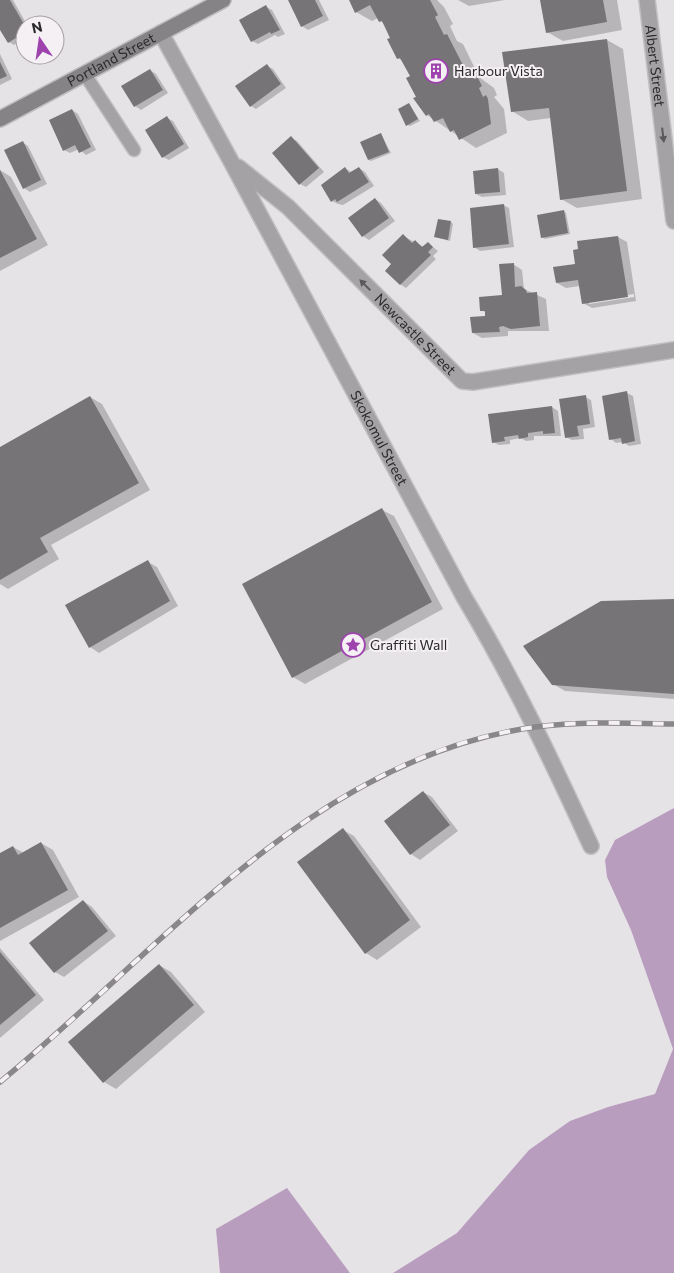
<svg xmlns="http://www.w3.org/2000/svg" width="674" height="1273" font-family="Commissioner,sans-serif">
  <rect width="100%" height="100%" fill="#e6e3e7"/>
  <g fill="#b99dbe">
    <path d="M674,808V1273H393L457,1233L529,1150L570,1121L608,1107L655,1094L673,1049L631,930L607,877L605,860L615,840Z"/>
    <path d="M287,1188L350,1273H220L216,1229Z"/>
  </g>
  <g fill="#0003" fill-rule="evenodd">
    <path d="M0,0H13L27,25H25V39L14,45L9,42L0,27Z"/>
    <path d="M289,0H319L329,20L308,30L302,26Z"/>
    <path d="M350,0H437L444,7L453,24L450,26L457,41L463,44L479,77L494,88L497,95L494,97L504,109L507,133L476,148L427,115L415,99L418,97L411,76L403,61L398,58L385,25L378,18L372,21L356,12Z"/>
    <path d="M458,0H505L469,6Z"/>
    <path d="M541,0H617L622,30L563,41L547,32Z"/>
    <path d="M266,7L272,10L285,34L278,37L275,35L258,44L252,41Z"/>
    <path d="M607,40L623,49L642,199L577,208L561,199L551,118L528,121L512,111Z"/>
    <path d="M0,54L12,79L0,85Z"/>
    <path d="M267,66L273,69L286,88L256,109L251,106Z"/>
    <path d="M150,70L156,74L168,93L141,110L135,106Z"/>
    <path d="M409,104L420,121L410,126L407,125Z"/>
    <path d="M72,110L78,114L96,150L86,155L79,149L70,153L64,150Z"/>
    <path d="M167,118L173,121L189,148L169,160L163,157Z"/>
    <path d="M381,134L391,153L371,161L369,160Z"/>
    <path d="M291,138L297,141L324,172L306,187L300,184Z"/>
    <path d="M22,142L28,146L47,184L30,192L24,188Z"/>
    <path d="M345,168L351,172L359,168L365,172L374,186L343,205L338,204L332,201Z"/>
    <path d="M498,169L504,173L506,195L482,197L476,194Z"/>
    <path d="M0,170L11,177L48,245L0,271Z"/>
    <path d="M375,199L381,203L395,221L369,240L363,236Z"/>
    <path d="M503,205L509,208L514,247L480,251L474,247Z"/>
    <path d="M564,211L566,213L570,234L545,239L542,237Z"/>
    <path d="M451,222L453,224L450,241L435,237Z"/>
    <path d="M403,236L424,247L428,243L438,251L433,256L436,259L406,288L400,284L393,264Z"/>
    <path d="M618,237L627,242L636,301L592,308L583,303L580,286L566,288L557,283L576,265L580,250L579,242ZM634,294V297L589,304V301Z"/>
    <path d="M513,264L522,270L524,289L546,299L549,331H508V336L482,338L473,333L487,317L486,313L482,310L503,296Z"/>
    <path d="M627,393L633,396L641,444L629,446L623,442L616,443L611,439Z"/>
    <path d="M90,397L102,404L150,490L51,545L59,559L8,589L0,584V448Z"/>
    <path d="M585,397L591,400L595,427L583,429L584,439L572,440L566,437Z"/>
    <path d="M552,407L558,411L561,436H534V440L526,441L521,438L510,440V444L499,445L493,442Z"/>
    <path d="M382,510L394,516L443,609L305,684L293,677Z"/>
    <path d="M148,562L157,567L178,606L99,653L90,647Z"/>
    <path d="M674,601V699L565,691L553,684Z"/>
    <path d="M423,792L432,797L458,831L420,860L411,854L386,821Z"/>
    <path d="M343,830L354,836L421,927L377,960L366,953Z"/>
    <path d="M41,843L53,850L79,897L0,941V854L13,847L24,853Z"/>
    <path d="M83,901L92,907L116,936L64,977L55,972Z"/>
    <path d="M0,948L44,1000L0,1038Z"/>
    <path d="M159,965L171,972L205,1012L116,1089L104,1082L70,1042Z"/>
  </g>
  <g fill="#777478">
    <path d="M0,0H10L25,26V32L8,43L0,30Z"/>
    <path d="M288,0H315L323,16L301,27Z"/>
    <path d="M349,0H430L438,15L435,17L444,35L447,34L466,71L470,70L474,79L478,78L482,86L479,88L483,97L486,95L488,99L491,124L459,140L454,130L450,132L443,118L434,122L429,114L426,116L413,98L416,97L406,78L410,76L400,58L397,59L387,39L390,38L382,21L379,22L370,5L355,13Z"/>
    <path d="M540,0H603L607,22L546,33Z"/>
    <path d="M266,5L280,30L271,34L270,32L251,42L239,20Z"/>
    <path d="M607,39L627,191L560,200L549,108L511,112L502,52Z"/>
    <path d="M0,62L7,76L0,79Z"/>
    <path d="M267,64L281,84L250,107L235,86Z"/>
    <path d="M150,69L163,90L134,107L121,86Z"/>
    <path d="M409,103L418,119L406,126L398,109Z"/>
    <path d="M72,109L91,147L79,153L75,145L63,151L49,120Z"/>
    <path d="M167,116L184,144L162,158L145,130Z"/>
    <path d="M381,133L389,152L368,160L360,142Z"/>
    <path d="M291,136L319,168L299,185L272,153Z"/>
    <path d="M23,141L41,180L23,189L4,150Z"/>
    <path d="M345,167L349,173L359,167L369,182L337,202L335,199L331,202L321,185Z"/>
    <path d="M498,168L500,192L475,194L473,171Z"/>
    <path d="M0,170L37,239L0,258Z"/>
    <path d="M375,198L389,218L362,237L348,218Z"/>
    <path d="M504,204L509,244L473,248L470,208Z"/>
    <path d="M564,210L568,233L541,238L537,215Z"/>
    <path d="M438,219L451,221L448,240L434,237Z"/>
    <path d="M403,234L412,243L415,240L422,247L428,242L433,247L428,252L431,255L400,285L385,271L391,264L382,255Z"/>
    <path d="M618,236L628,297L582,304L578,280L556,283L553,267L575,264L573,250L578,249L577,241Z"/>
    <path d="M514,263L515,287L521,286L526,290L527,293L537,292L540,326L511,329L503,326L499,327L500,332L472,333L470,317L485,316V311H480L479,297L502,295L499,264Z"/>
    <path d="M627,391L635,441L622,444L621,438L609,440L602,396Z"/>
    <path d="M586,395L590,424L577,426L579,436L565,438L559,399Z"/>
    <path d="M90,396L139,483L40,538L48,552L0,580V447Z"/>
    <path d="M552,406L555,433L543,434V431L528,433V437L519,439L518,435L504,437L505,441L492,443L488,414Z"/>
    <path d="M382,508L432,602L292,678L242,584Z"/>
    <path d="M148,560L170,601L89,648L65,605Z"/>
    <path d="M674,599V694L552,685L523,646L601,601Z"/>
    <path d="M423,791L450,825L410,855L384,821Z"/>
    <path d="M343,828L410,920L365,954L297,862Z"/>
    <path d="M41,842L68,890L0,928V853L13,846L18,855Z"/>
    <path d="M83,900L108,931L54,973L29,943Z"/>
    <path d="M0,952L36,995L0,1025Z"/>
    <path d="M159,964L194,1005L103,1083L68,1042Z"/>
  </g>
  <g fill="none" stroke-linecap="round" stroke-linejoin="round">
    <g stroke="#c1bec1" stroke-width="15">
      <path id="lane" d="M84,73L134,150"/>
    </g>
    <g stroke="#c1bec1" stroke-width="18">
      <g id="street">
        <path id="s1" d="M647,0L674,221"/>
        <path id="s2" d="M161,33L232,163L464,597C512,677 552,761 591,846"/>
        <path id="s3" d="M238,167L288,207L462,381L473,382L674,350"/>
      </g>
    </g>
    <g stroke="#c1bec1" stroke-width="18">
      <g id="secondary">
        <path id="s4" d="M0,119L223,0"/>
      </g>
    </g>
    <use href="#lane" stroke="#a4a2a4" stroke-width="12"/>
    <use href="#street" stroke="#a4a2a4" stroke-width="15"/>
    <use href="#secondary" stroke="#858385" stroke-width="15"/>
    <g stroke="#89878a" stroke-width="5.5">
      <path id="rail" d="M0,1082C164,948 312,758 535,727C581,721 628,723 674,724"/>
    </g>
    <use href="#rail" stroke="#f4f0f4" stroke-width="4" stroke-dasharray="11" stroke-linecap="butt"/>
  </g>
  <defs><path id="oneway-solid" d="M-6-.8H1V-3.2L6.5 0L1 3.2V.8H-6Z" transform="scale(1.25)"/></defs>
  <g fill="#5b5a5b">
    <use href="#oneway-solid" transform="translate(663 135) rotate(83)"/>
    <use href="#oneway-solid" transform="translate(365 285) rotate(-135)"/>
  </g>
  <defs>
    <g id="building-ring" transform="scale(1.25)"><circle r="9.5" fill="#f4f0f4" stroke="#9e43ae" stroke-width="1.5"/><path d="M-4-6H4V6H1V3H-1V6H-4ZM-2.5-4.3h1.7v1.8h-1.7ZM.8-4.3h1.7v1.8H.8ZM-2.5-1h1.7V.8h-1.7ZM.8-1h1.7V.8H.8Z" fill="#9e43ae"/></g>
    <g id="sight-ring" transform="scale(1.25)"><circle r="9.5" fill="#f4f0f4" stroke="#9e43ae" stroke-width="1.5"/><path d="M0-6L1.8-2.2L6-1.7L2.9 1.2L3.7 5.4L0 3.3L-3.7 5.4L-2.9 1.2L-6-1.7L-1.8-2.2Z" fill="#9e43ae"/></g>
  </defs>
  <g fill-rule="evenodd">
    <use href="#building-ring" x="436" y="71"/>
    <use href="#sight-ring" x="353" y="645"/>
  </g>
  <g text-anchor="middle" stroke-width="4" stroke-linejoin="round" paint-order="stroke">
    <g font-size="14" fill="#2b2a2b" stroke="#f4f0f4">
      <text dy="5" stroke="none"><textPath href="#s4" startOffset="126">Portland Street</textPath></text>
      <text dy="5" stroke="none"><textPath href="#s1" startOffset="66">Albert Street</textPath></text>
      <text dy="5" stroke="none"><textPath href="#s3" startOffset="244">Newcastle Street</textPath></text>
      <text dy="5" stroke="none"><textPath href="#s2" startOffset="460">Skokomul Street</textPath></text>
    </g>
    <g font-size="14" fill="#2b2a2b" stroke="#f4f0f4" text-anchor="start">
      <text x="454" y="76">Harbour Vista</text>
      <text x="370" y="650">Graffiti Wall</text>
    </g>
  </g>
  <g transform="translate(40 40) rotate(347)"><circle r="24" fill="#f4f0f4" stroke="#a4a1a4"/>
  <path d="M0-4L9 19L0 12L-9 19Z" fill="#9e43ae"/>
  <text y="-8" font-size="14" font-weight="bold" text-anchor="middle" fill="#2b2a2b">N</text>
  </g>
</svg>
